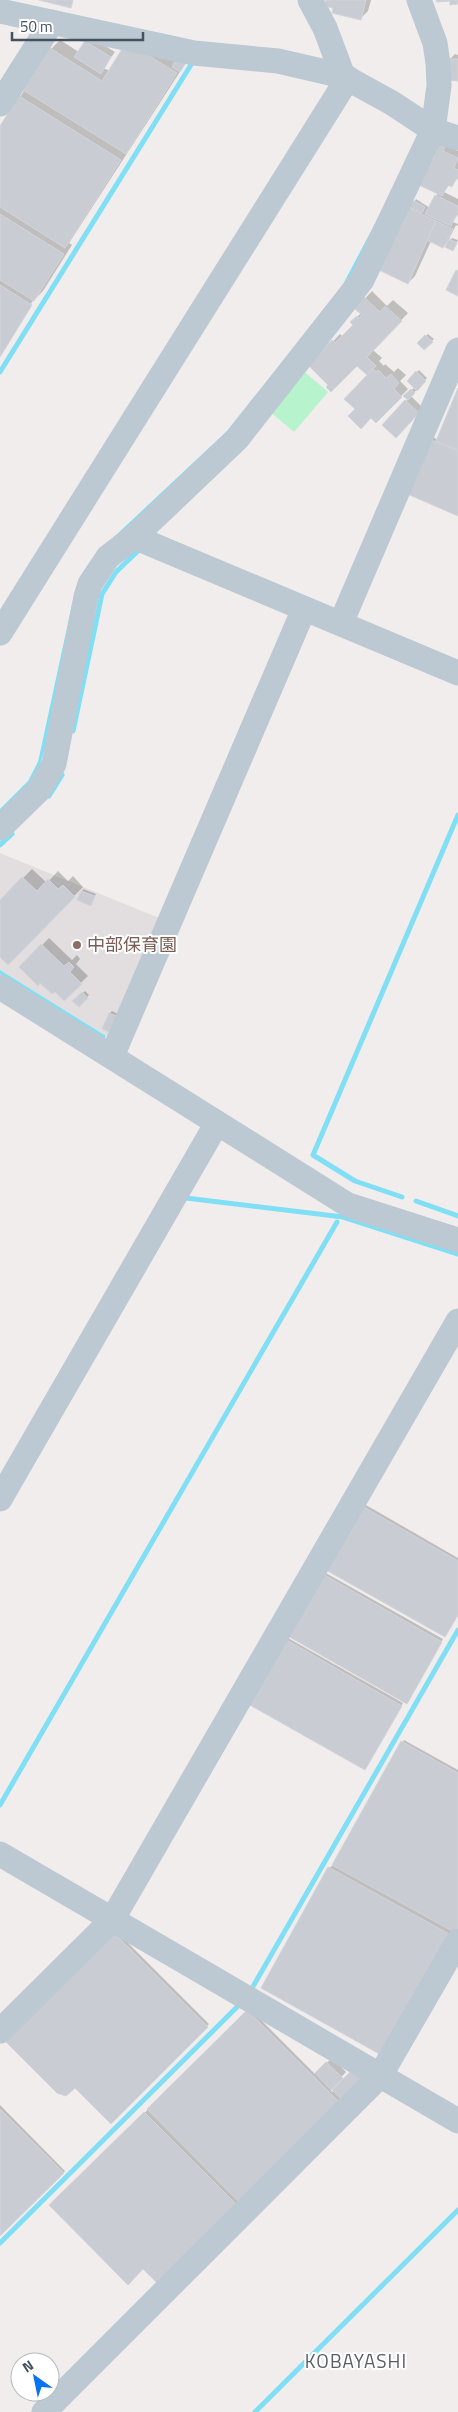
<svg xmlns="http://www.w3.org/2000/svg" width="458" height="2412" font-family="'Titillium Web','Noto Sans JP',sans-serif">
  <rect width="100%" height="100%" fill="#f1eded"/>
  <path fill="#e2dedf" d="M0,853L164,920L112,1038L106,1036L0,970Z"/>
  <path fill="#b7f3cd" d="M300,368L328,392L294,432L268,410Z"/>
  <g fill="#80dff4">
    <path d="M407,163L345,289L230,433L103,552L37,775L0,815V809L28,781L38,762L74,595C79,577 87,565 99,551L227,431L341,288Z"/>
    <path d="M0,970L106,1036L104,1039L0,974Z"/>
  </g>
  <g fill="#0003">
    <path d="M327,0H371L368,11L361,18L335,7Z"/>
    <path d="M90,37L115,52L103,68L110,71L125,47L185,64L69,243L72,245L43,291L32,302L0,356V128L51,49L60,40L79,52Z"/>
    <path d="M455,54L458,55V80L450,59Z"/>
    <path d="M443,141L447,146L458,151V178L452,185L450,184L444,192L458,199V214L453,222L458,224V226L456,225L448,241L443,247L431,241L415,276L408,283L410,209L416,199L430,208L438,193L437,156L438,146Z"/>
    <path d="M452,238L458,240L453,250L450,240Z"/>
    <path d="M372,291L387,306L393,300L408,313L373,350L382,358L379,361L384,366L385,364L394,372L398,368L406,375L400,381L408,389L376,422L357,409L369,375L357,364L330,385L310,365L340,334L343,337L355,325L352,322L361,313L356,308Z"/>
    <path d="M428,334L434,339L424,349L419,343Z"/>
    <path d="M419,370L427,378L411,396L423,408L396,436L384,425L408,399L405,396L415,387L409,381Z"/>
    <path d="M458,391V514L407,493L432,437L437,439Z"/>
    <path d="M32,869L47,883L58,871L68,881L73,876L83,887L8,963L0,955V902Z"/>
    <path d="M83,889L96,894L91,904L79,899Z"/>
    <path d="M49,938L72,960L77,955L80,959L76,964L88,976L64,999L55,990L21,967Z"/>
    <path d="M85,991L89,995L79,1006L74,1001Z"/>
    <path d="M112,1011L120,1015L103,1028L110,1013Z"/>
    <path d="M366,1505L458,1558V1615L445,1636L328,1569Z"/>
    <path d="M324,1572L443,1639L408,1700L287,1635Z"/>
    <path d="M288,1638L403,1703L367,1766L250,1703Z"/>
    <path d="M404,1740L458,1770V1929L385,2052L329,1868L332,1866Z"/>
    <path d="M116,1931L209,2024L111,2122L75,2086Z"/>
    <path d="M250,2009L315,2074L332,2058L346,2072L330,2089L332,2092L358,2067L367,2076L240,2204L143,2268L51,2205Z"/>
    <path d="M0,2105L65,2171L0,2235Z"/>
  </g>
  <g fill="none" stroke-linecap="round" stroke-linejoin="round">
    <g stroke="#80dff4" stroke-width="5">
      <path d="M0,372L194,60"/>
      <path d="M73,731L102,594L116,572L142,547"/>
      <path d="M49,796L62,775"/>
      <path d="M0,845L12,834"/>
      <path d="M402,1197L355,1181L313,1155L458,815"/>
      <path d="M186,1198L343,1217L458,1254"/>
      <path d="M416,1201L458,1216"/>
      <path d="M0,1805L337,1222"/>
      <path d="M251,1990L458,1630"/>
      <path d="M0,2243L240,2004"/>
      <path d="M255,2412L458,2210"/>
    </g>
  </g>
  <g fill="#c9cdd3" stroke="#d1d4da">
    <path d="M39,0H73L71,8Z"/>
    <path d="M326,0H366L361,20L332,13L333,8L324,6Z"/>
    <path d="M436,0H458V4L450,5V1L437,2Z"/>
    <path d="M85,41L111,57L101,74L74,57Z"/>
    <path d="M124,46H133L177,73L126,154L23,90L50,48L102,81Z"/>
    <path d="M178,56L187,61L180,72L172,67Z"/>
    <path d="M449,59H458V81L447,80Z"/>
    <path d="M19,96L121,160L65,248L0,207V126Z"/>
    <path d="M437,145L445,148L443,151L458,158L454,168L458,170V175L452,187L448,185L442,196L419,185L435,156L433,155Z"/>
    <path d="M435,195L458,206V211L451,226L425,214Z"/>
    <path d="M412,200L425,207L422,213L409,207Z"/>
    <path d="M409,208L436,221L408,284L379,270Z"/>
    <path d="M0,214L64,254L34,301L0,280Z"/>
    <path d="M436,221L453,229L443,248L427,240Z"/>
    <path d="M449,239L457,243L453,251L445,247Z"/>
    <path d="M456,270L458,271V296L446,290Z"/>
    <path d="M0,285L32,305L0,357Z"/>
    <path d="M364,297L380,312L385,306L402,321L367,357L376,366L367,375L357,366L331,392L326,387L328,385L308,365L332,340L335,343L353,325L350,322L357,316L359,318L362,315L354,308Z"/>
    <path d="M425,335L433,342L424,350L417,343Z"/>
    <path d="M373,369L376,372L378,370L386,378L391,374L399,383L394,389L402,397L376,423L371,418L361,429L348,416L355,409L344,399Z"/>
    <path d="M416,371L426,381L417,391L407,381Z"/>
    <path d="M458,388V450L436,441Z"/>
    <path d="M411,389L415,393L408,400L403,396Z"/>
    <path d="M405,400L419,413L396,438L382,425Z"/>
    <path d="M429,439L458,451V516L405,493Z"/>
    <path d="M22,877L37,891L48,879L58,889L63,885L75,897L8,965L0,957V900Z"/>
    <path d="M81,891L95,896L91,906L77,900Z"/>
    <path d="M41,944L64,966L69,962L74,967L70,972L82,984L64,1001L55,992L52,994L40,983L38,986L19,967Z"/>
    <path d="M82,992L88,998L79,1007L72,1001Z"/>
    <path d="M109,1013L119,1017L112,1033L102,1029Z"/>
    <path d="M362,1506L458,1561V1615L445,1637L326,1570Z"/>
    <path d="M321,1573L442,1642L407,1704L286,1635Z"/>
    <path d="M285,1639L402,1706L365,1770L248,1704Z"/>
    <path d="M401,1741L458,1773V1929L456,1933L332,1865Z"/>
    <path d="M328,1867L451,1935L383,2056L261,1988Z"/>
    <path d="M113,1932L208,2027L111,2124L75,2088L66,2096L57,2093L4,2040Z"/>
    <path d="M247,2010L342,2105L241,2204L147,2109Z"/>
    <path d="M326,2062L343,2078L331,2090L315,2073Z"/>
    <path d="M352,2070L363,2081L343,2101L332,2090Z"/>
    <path d="M0,2109L64,2173L0,2236Z"/>
    <path d="M144,2112L239,2207L160,2286L143,2269L128,2285L49,2205Z"/>
  </g>
  <g fill="none" stroke-linecap="round" stroke-linejoin="round">
    <g stroke="#bcc9d2" stroke-width="25">
      <path d="M310,0L325,28L343,76L392,103L433,130L458,138"/>
      <path d="M0,11L194,53L278,61L343,76"/>
      <path d="M0,104L52,22"/>
      <path d="M134,537L458,673"/>
      <path d="M341,623L458,350"/>
      <path d="M0,633L348,78"/>
      <path d="M0,828L39,790L54,764L86,597L90,584L108,557L134,537L237,439L362,280L433,130L439,86L438,63L435,43L419,0"/>
      <path d="M0,987L348,1205L458,1240"/>
      <path d="M112,1056L304,609"/>
      <path d="M0,1499L217,1123"/>
      <path d="M0,1854L458,2121"/>
      <path d="M0,2031L112,1920L458,1321"/>
      <path d="M44,2412L380,2076L458,1941"/>
    </g>
  </g>
  <circle fill="#8d6e63" stroke="#fff" stroke-width="2" cx="77" cy="945" r="5"/>
  <g text-anchor="middle" stroke-width="4" stroke-linejoin="round" paint-order="stroke">
    <g font-size="18" fill="#785e54" stroke="#fff" text-anchor="start">
      <text x="87" y="951">中部保育園</text>
    </g>
    <g font-size="19" letter-spacing="1" fill="#5a5e63" stroke="#fff">
      <text x="356" y="2368">KOBAYASHI</text>
    </g>
  </g>
  <g transform="translate(35 2377) rotate(327)"><circle r="24" fill="#ffffff" stroke="#b4babe"/>
  <path d="M0-4L9 19L0 12L-9 19Z" fill="#0773f1"/>
  <text y="-8" font-size="14" font-weight="bold" text-anchor="middle" fill="#44525d">N</text>
  </g>
  <path d="M12 32v8h131v-8" fill="none" stroke="#44525d" stroke-width="2.5"/>
  <text x="20" y="32" font-size="15" fill="#44525d" stroke="#ffffff" stroke-width="4" paint-order="stroke">50 m</text>
</svg>
